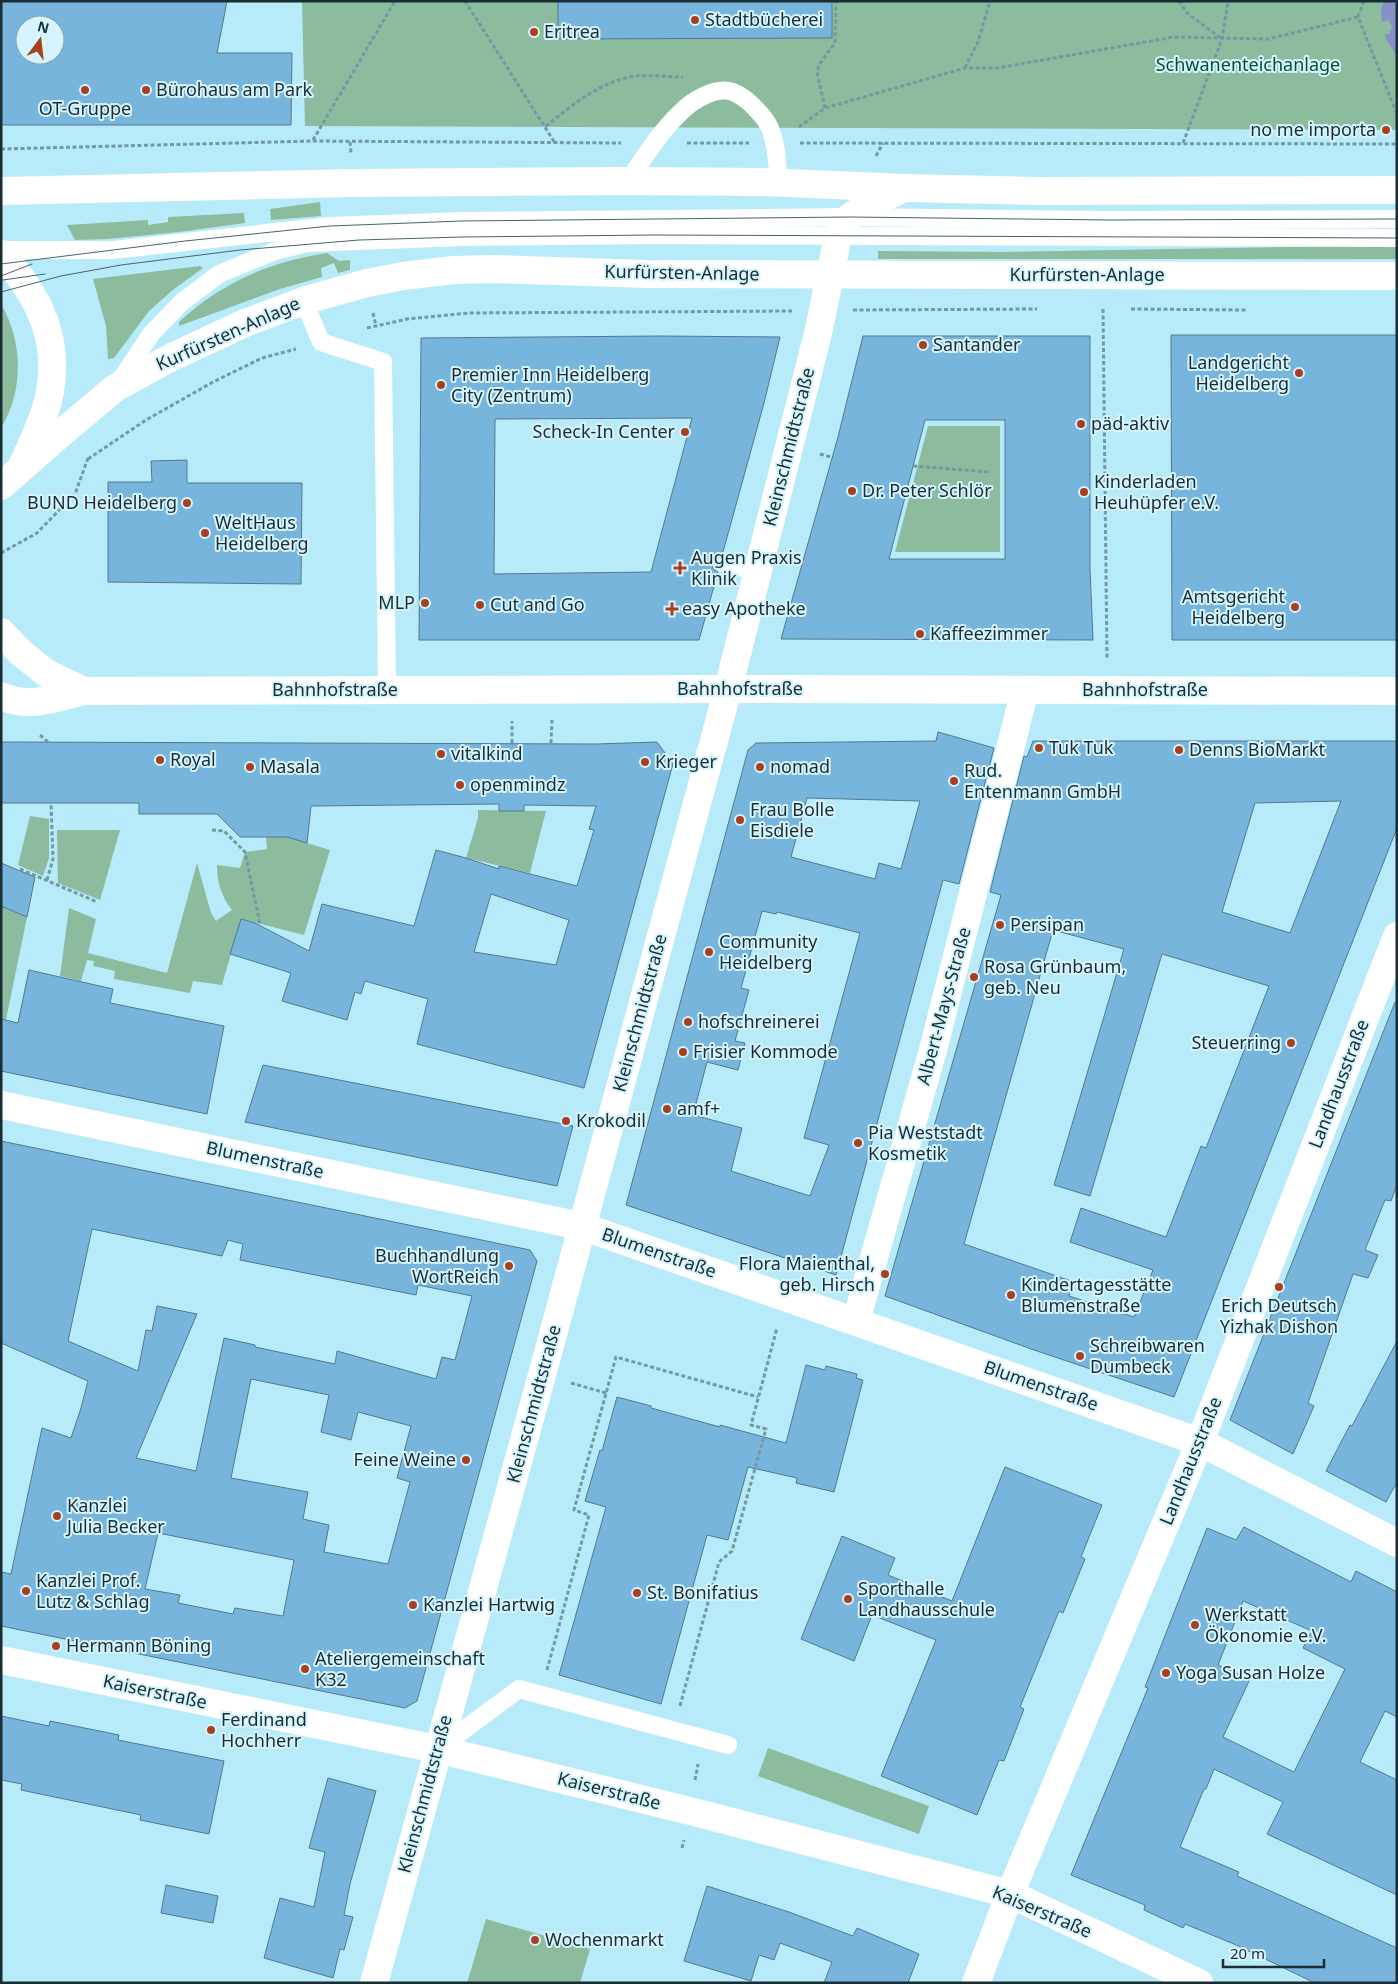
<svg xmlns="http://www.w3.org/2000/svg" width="1398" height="1984" font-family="'Noto Sans',sans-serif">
  <rect width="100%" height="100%" fill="#b8ebf9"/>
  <g fill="#8cbb9e">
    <path d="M302,1H1397V130L305,126Z"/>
    <path d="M320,202L321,216L271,220L270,209Z"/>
    <path d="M244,213L245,223L179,232L108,239L75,240L67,225L148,220V225L168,222V217Z"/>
    <path d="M1397,245V259H878V251L1003,252Z"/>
    <path d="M327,253L339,261L350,260V270L338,273L334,263L321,268L322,277L280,289L179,326V322C222,282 269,262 327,253Z"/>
    <path d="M200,266L203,268L174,289L149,311L114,358L108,359L106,326L93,279Z"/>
    <path d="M1,304C23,342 24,390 1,428Z"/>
    <path d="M928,426H1000V552H895Z"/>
    <path d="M478,810L546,811L530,873L466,858L478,818Z"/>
    <path d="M30,816L49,819V858L43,876L18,865Z"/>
    <path d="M57,830H120L100,900L58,883Z"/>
    <path d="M266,837H287L330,850L304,935L241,919L222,985L193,981L190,993L114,979L115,971L93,966L94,961L87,960L81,981L60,976L69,908L96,919L88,953L167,973L197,863L211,913L216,921L232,910C221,896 217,882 217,865L240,868L245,852L267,849Z"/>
    <path d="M1,906L27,917L6,1020L1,1019Z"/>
    <path d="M768,1748L929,1806L919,1834L758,1776Z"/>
    <path d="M486,1919L590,1949L580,1983H467Z"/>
  </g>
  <path fill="#8790c9" d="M1384,1H1397V56L1387,41L1384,34H1389L1392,27L1389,20L1382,22L1381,11Z"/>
  <g fill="#77b5dc" stroke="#547890" fill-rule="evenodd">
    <path d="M1,1H227L217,53H292L291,125H1ZM25,25H55V55H25Z"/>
    <path d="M558,1H832V38L558,39Z"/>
    <path d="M1171,335H1397V640H1172Z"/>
    <path d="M660,336L780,337L764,403L723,552L714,554L711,560L713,569L718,572L699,640H419L421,338ZM692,418L651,572L494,574L495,419Z"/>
    <path d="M863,336H1090V569L1093,640L781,639L838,437ZM925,420H1005V559H889Z"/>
    <path d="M187,460V483H302L301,584L108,582V482H152L151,461Z"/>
    <path d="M938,732L994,748L959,884L943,880L836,1275L626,1205L748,750L756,743L936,741ZM807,798L920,801L901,869L879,863L875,879L791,857ZM762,911L776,914L777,912L860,933L804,1138L829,1145L810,1196L731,1171L742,1128L693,1115L707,1062L738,1070L745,1043L735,1041L749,990L741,988Z"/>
    <path d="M1033,741H1397V828L1174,1397L1034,1350L885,1296L1001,895L990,892L1024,756L1027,757ZM1341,801L1290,933L1222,912L1255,803ZM1053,930L1124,949L1054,1185L1090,1196L1162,954L1269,986L1206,1148L1201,1146L1166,1237L1081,1208L1070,1242L1153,1270L1134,1317L1069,1296L1074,1282L964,1244Z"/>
    <path d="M1,742L596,744L657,742L673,764L584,1088L417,1044L428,999L365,981L361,994L355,992L347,1020L282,1001L291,973L230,954L241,919L255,923L309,951L322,904L414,926L436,850L466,858L499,869V866L577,886L594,830L589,829L596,806L524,805V811H499V804L311,806L307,843L287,837H240L217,814H139V803H1ZM491,894L569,920L556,965L474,952Z"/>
    <path d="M1,863L35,877L27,917L1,906Z"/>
    <path d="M29,970L113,989L110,1003L224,1026L207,1114L1,1071V1019L18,1023Z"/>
    <path d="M1395,1002H1397V1185L1391,1201L1385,1200L1365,1250L1378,1255L1368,1278L1353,1274L1308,1403L1314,1406L1293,1454L1230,1420Z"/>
    <path d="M263,1065L573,1126L557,1186L245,1122Z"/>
    <path d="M1,1141L530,1250L537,1261L417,1701L405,1708L1,1626V1572L11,1574L42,1428L71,1438L81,1408L88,1381L1,1343ZM92,1229L222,1256L228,1240L243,1244L240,1260L416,1295L418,1285L472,1296L455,1360L442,1357L436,1379L337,1351L335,1364L255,1347V1345L224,1338L196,1471L136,1458L197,1314L157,1306L152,1331L146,1330L138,1371L68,1341ZM251,1379L329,1395L321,1432L351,1440L358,1412L411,1426L397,1478L410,1482L388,1564L324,1552L329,1525L303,1519L308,1492L231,1478ZM158,1533L294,1560L283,1616L235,1608L233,1614L178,1603L180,1595L145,1589Z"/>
    <path d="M1397,1341V1482L1386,1502L1326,1471L1350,1425L1352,1426Z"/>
    <path d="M806,1365L825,1370L826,1366L857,1374L856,1378L863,1380L834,1492L796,1483L797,1478L748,1467L728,1540L707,1535L661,1704L559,1675L606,1507L585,1501L600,1450L602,1451L617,1397L651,1406V1408L720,1427V1425L786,1443Z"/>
    <path d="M1005,1467L1102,1505L1081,1557L1085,1559L1063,1613L1059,1611L1020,1707L1024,1709L1004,1761L999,1760L977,1815L881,1776L936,1640L872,1615L854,1661L801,1639L842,1536L895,1558L888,1575L952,1601Z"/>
    <path d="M1244,1527L1351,1582L1356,1571L1397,1592V1717L1385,1711L1360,1762L1397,1780V1895L1267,1834L1283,1802L1214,1769L1206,1789H1204L1180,1847L1239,1872L1237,1876L1397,1948V1983H1315L1234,1944L1185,1924L1183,1928L1144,1910L1145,1905L1071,1875L1148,1688L1145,1687L1207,1528L1236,1540ZM1243,1601L1312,1631L1303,1648L1345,1669L1294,1772L1223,1737L1250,1679L1218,1665Z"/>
    <path d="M1,1716L49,1726L50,1721L119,1735L118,1740L224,1761L209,1834L140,1820L141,1815L21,1790L22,1784L1,1780Z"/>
    <path d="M328,1778L376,1791L350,1884L344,1915L353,1917L344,1950L340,1949L333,1978L264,1958L280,1898L314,1907L325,1852L309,1848Z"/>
    <path d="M166,1885L218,1896L213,1923L161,1913Z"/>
    <path d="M707,1886L789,1912L853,1936L857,1928L919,1954L908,1983H824L832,1962L780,1943L774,1960L759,1955L751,1981L684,1961Z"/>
  </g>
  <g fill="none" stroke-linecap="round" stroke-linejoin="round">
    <g stroke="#7399a3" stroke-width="3" stroke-dasharray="4 2.5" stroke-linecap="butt">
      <path d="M465,1L555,143"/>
      <path d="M1179,1L1187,13L1222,39"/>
      <path d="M1364,1L1358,17L1397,114"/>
      <path d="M965,68L978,42L990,1"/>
      <path d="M825,108L817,72L819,65L835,43L836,1"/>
      <path d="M546,126C573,105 601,80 637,76C652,75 668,77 683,77"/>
      <path d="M799,127L825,108L965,68H997L1174,37L1268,39L1358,17"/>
      <path d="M313,140L395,1"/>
      <path d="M350,142L351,153"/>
      <path d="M687,143H749"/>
      <path d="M800,143L1397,144"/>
      <path d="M1183,143L1222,39L1228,1"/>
      <path d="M1,149L313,141L621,143"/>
      <path d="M876,156L883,143"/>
      <path d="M1103,309L1107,660"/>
      <path d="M1131,309L1247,310"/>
      <path d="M853,310L1037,309"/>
      <path d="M373,313L376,326"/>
      <path d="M367,328L407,319L469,313L792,311"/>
      <path d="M820,454L831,457"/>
      <path d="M88,459L146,420L213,382L262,358L296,349"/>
      <path d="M913,466L989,472"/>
      <path d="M1,553L37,533L75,494L88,458"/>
      <path d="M40,735L48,742"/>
      <path d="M512,743V721"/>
      <path d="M551,743L552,720"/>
      <path d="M212,830L224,831L245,852L260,924"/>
      <path d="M20,869L97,902"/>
      <path d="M47,880L53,859L51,803"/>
      <path d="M571,1383L606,1393"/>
      <path d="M547,1670L589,1515L574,1510L616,1357L758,1397"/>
      <path d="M680,1706L719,1562L732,1551L766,1429L751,1425L777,1328"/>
      <path d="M695,1780L698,1764"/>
      <path d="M682,1848L684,1840"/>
    </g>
    <g stroke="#fff" stroke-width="18">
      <path d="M628,181C644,158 659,133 679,114C691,101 715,86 733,92C740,95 747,100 752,105C758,111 765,118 769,126C777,143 777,165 779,183"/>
      <path d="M1,250H113L330,226L462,221L850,217L1108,220L1397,219"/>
      <path d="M306,300L308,311L321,342L383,362L387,690"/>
      <path d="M118,384L151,334L182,302L219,274L275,251L308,243L462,237L654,235L1397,238"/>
      <path d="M721,562L758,572"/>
      <path d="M438,1749L519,1689L728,1745"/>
    </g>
    <g stroke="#fff" stroke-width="28">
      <path d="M1,632L20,652L46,673L84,691"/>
      <path d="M1,696C29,709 56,698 84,691L728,689L1397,691"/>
      <path d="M1,1105L581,1226L1200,1442L1397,1543"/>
      <path d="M856,1321L933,1050L1025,690"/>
      <path d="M1,1660L437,1749L690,1811L1010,1894L1199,1983"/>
      <path d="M374,1983L542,1375L728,689L819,329L838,236L850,217L866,206L904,188"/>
      <path d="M976,1983L1010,1894L1200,1442L1397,936"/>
    </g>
    <path stroke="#fff" stroke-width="28" d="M1,254C40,296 62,342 48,401C42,424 31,446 21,468"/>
    <g stroke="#fff" stroke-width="28">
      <path d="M1,191L353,183L628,181L764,182L904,188L1037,191L1397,190"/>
      <path d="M1,486L57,437L115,388L172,357L245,323L306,300L367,283L403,276L454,270L494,269L647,274L1397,276"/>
    </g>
    <g stroke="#47646c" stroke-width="1">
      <path d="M1,264L185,241L330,226L462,221L850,217L1108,220L1397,219"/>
      <path d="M1,276L32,264"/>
      <path d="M3,280L45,274"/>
      <path d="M1,292L61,276L121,265L240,250L359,240L462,237L654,235L1397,238"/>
    </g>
  </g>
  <g fill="#a8401f" stroke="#d6f4fd" stroke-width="2">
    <circle cx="695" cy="20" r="5"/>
    <circle cx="534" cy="32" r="5"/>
    <circle cx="85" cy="90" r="5"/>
    <circle cx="146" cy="90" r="5"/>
    <circle cx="1386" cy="130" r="5"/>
    <circle cx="923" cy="345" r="5"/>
    <circle cx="1299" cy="373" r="5"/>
    <circle cx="441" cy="385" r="5"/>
    <circle cx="1081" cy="424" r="5"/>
    <circle cx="685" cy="432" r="5"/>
    <circle cx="852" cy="491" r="5"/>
    <circle cx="1084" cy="492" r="5"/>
    <circle cx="187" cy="503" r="5"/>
    <circle cx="205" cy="533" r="5"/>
    <path d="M677.5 560.5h5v5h5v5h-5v5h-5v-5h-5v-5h5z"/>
    <circle cx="425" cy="603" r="5"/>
    <circle cx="480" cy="605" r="5"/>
    <circle cx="1295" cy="607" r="5"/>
    <path d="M669.5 601.5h5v5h5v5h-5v5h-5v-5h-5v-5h5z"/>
    <circle cx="920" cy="634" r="5"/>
    <circle cx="1039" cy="748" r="5"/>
    <circle cx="1179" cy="750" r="5"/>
    <circle cx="441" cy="754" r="5"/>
    <circle cx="160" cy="760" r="5"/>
    <circle cx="645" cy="762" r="5"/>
    <circle cx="250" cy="767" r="5"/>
    <circle cx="760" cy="767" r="5"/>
    <circle cx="954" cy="781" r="5"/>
    <circle cx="460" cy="785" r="5"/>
    <circle cx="740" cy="820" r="5"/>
    <circle cx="1000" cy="925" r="5"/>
    <circle cx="709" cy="952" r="5"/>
    <circle cx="974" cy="977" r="5"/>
    <circle cx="688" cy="1022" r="5"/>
    <circle cx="1291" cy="1043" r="5"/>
    <circle cx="683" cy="1052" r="5"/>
    <circle cx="667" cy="1109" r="5"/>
    <circle cx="566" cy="1121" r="5"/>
    <circle cx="858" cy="1143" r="5"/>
    <circle cx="509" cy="1266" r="5"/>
    <circle cx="885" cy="1274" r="5"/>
    <circle cx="1279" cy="1287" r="5"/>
    <circle cx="1011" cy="1295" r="5"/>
    <circle cx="1080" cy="1356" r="5"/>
    <circle cx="466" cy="1460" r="5"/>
    <circle cx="57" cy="1516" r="5"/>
    <circle cx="26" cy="1591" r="5"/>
    <circle cx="637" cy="1593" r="5"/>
    <circle cx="848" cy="1599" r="5"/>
    <circle cx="413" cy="1605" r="5"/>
    <circle cx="1195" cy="1625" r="5"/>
    <circle cx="56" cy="1646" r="5"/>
    <circle cx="305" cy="1669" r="5"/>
    <circle cx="1166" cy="1673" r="5"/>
    <circle cx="211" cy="1730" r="5"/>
    <circle cx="535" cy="1940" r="5"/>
  </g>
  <g text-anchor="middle" stroke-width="4" stroke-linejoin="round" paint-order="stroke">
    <g font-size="18" fill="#192d33" stroke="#d6f4fd" text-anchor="start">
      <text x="705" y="26">Stadtbücherei</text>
      <text x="544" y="38">Eritrea</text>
      <text x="156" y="96">Bürohaus am Park</text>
      <text x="85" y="115" text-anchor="middle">OT-Gruppe</text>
      <text x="1376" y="136" text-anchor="end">no me importa</text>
      <text x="933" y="351">Santander</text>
      <text x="1289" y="369" text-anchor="end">Landgericht<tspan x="1289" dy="21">Heidelberg</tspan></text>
      <text x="451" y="381">Premier Inn Heidelberg<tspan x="451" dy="21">City (Zentrum)</tspan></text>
      <text x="1091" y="430">päd-aktiv</text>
      <text x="675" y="438" text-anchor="end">Scheck-In Center</text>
      <text x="1094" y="488">Kinderladen<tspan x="1094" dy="21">Heuhüpfer e.V.</tspan></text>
      <text x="862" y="497">Dr. Peter Schlör</text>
      <text x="177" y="509" text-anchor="end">BUND Heidelberg</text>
      <text x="215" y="529">WeltHaus<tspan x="215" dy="21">Heidelberg</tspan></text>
      <text x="691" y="564">Augen Praxis<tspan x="691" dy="21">Klinik</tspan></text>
      <text x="1285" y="603" text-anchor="end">Amtsgericht<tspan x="1285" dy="21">Heidelberg</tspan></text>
      <text x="415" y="609" text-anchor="end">MLP</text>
      <text x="490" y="611">Cut and Go</text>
      <text x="682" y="615">easy Apotheke</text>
      <text x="930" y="640">Kaffeezimmer</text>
      <text x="1049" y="754">Tuk Tuk</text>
      <text x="1189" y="756">Denns BioMarkt</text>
      <text x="451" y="760">vitalkind</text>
      <text x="170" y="766">Royal</text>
      <text x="655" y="768">Krieger</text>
      <text x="260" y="773">Masala</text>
      <text x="770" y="773">nomad</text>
      <text x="964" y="777">Rud.<tspan x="964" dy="21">Entenmann GmbH</tspan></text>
      <text x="470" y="791">openmindz</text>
      <text x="750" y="816">Frau Bolle<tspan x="750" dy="21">Eisdiele</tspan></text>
      <text x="1010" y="931">Persipan</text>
      <text x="719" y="948">Community<tspan x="719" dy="21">Heidelberg</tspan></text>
      <text x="984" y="973">Rosa Grünbaum,<tspan x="984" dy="21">geb. Neu</tspan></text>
      <text x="698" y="1028">hofschreinerei</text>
      <text x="1281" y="1049" text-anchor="end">Steuerring</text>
      <text x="693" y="1058">Frisier Kommode</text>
      <text x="677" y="1115">amf+</text>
      <text x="576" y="1127">Krokodil</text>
      <text x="868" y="1139">Pia Weststadt<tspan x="868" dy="21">Kosmetik</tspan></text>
      <text x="499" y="1262" text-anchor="end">Buchhandlung<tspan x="499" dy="21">WortReich</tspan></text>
      <text x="875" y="1270" text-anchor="end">Flora Maienthal,<tspan x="875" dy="21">geb. Hirsch</tspan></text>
      <text x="1021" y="1291">Kindertagesstätte<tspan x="1021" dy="21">Blumenstraße</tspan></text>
      <text x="1279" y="1312" text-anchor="middle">Erich Deutsch<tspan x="1279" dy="21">Yizhak Dishon</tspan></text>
      <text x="1090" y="1352">Schreibwaren<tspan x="1090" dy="21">Dumbeck</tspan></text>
      <text x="456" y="1466" text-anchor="end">Feine Weine</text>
      <text x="67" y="1512">Kanzlei<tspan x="67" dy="21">Julia Becker</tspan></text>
      <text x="36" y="1587">Kanzlei Prof.<tspan x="36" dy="21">Lutz &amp; Schlag</tspan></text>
      <text x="858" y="1595">Sporthalle<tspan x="858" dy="21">Landhausschule</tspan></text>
      <text x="647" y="1599">St. Bonifatius</text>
      <text x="423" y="1611">Kanzlei Hartwig</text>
      <text x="1205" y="1621">Werkstatt<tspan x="1205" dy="21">Ökonomie e.V.</tspan></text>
      <text x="66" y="1652">Hermann Böning</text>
      <text x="315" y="1665">Ateliergemeinschaft<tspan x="315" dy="21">K32</tspan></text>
      <text x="1176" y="1679">Yoga Susan Holze</text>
      <text x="221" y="1726">Ferdinand<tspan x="221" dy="21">Hochherr</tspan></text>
      <text x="545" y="1946">Wochenmarkt</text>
    </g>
    <g font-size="18" fill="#00522f" stroke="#d6f4fd">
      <text x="1248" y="71">Schwanenteichanlage</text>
    </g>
    <g font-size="18" fill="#192d33" stroke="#d6f4fd">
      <text transform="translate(682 273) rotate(1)" y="6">Kurfürsten-Anlage</text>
      <text x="1087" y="281">Kurfürsten-Anlage</text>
      <text transform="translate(228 334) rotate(-24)" y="6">Kurfürsten-Anlage</text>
      <text transform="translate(789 447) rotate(-76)" y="6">Kleinschmidtstraße</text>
      <text x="740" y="695">Bahnhofstraße</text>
      <text x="335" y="696">Bahnhofstraße</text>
      <text x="1145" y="696">Bahnhofstraße</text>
      <text transform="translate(944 1006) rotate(-75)" y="6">Albert-Mays-Straße</text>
      <text transform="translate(640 1013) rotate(-75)" y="6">Kleinschmidtstraße</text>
      <text transform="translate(1339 1084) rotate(-69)" y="6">Landhausstraße</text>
      <text transform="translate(265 1160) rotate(12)" y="6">Blumenstraße</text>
      <text transform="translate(659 1253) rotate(19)" y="6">Blumenstraße</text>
      <text transform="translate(1041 1386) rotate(19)" y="6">Blumenstraße</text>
      <text transform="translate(534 1404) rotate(-75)" y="6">Kleinschmidtstraße</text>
      <text transform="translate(1191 1461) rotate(-68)" y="6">Landhausstraße</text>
      <text transform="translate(155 1692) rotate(12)" y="6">Kaiserstraße</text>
      <text transform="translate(609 1791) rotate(14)" y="6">Kaiserstraße</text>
      <text transform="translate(425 1794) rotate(-75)" y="6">Kleinschmidtstraße</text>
      <text transform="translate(1042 1912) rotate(23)" y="6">Kaiserstraße</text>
    </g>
  </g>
  <rect width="1398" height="1984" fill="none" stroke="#192d33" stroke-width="5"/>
  <g transform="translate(40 40) rotate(15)"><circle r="24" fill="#d6f4fd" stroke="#8aa4ac"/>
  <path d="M0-4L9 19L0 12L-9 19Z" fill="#a8401f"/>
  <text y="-8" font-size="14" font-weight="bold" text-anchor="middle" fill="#192d33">N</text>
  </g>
  <path d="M1223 1959v8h101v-8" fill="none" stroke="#192d33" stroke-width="2.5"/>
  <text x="1230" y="1959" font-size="15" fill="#192d33" stroke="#d6f4fd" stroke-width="4" paint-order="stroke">20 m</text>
</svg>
